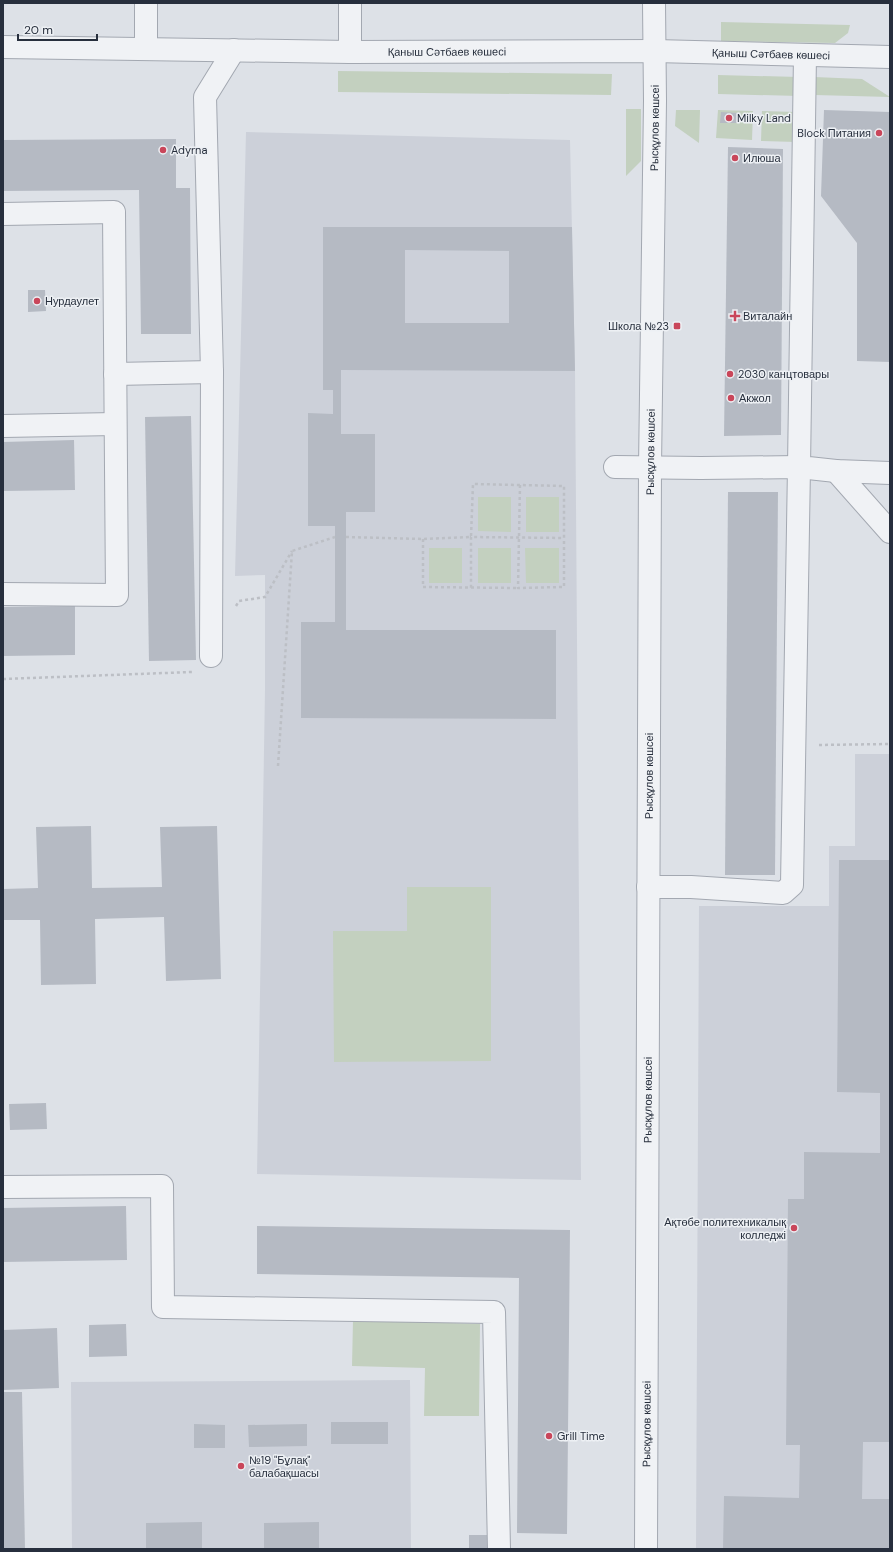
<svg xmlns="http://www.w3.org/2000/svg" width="893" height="1552" font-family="'DM Sans',sans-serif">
  <rect width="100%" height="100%" fill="#dde1e7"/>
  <g fill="#ccd0d9">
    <path d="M246,132L570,140L575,371L581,1180L257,1174L265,690V575L235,576Z"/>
    <path d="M855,754H890V1549H696L699,906H829V846H855Z"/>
    <path d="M410,1380L411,1549H72L71,1382Z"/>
  </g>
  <g fill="#c3d0bf">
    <path d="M721,22L850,25L848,33L835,43L721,41Z"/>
    <path d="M338,71L612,74L611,95L338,92Z"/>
    <path d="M718,75L799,77V96L718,94Z"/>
    <path d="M814,77L862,79L890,97L815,95Z"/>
    <path d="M626,109H641V161L626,176Z"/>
    <path d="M676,110H700L699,143L675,126Z"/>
    <path d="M718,110L753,111L752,140L716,138Z"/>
    <path d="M762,111L796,112V142L761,141Z"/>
    <path d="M478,497H511V532L478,531Z"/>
    <rect x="526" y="497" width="33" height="35"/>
    <rect x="429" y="548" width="33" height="35"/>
    <rect x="478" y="548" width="33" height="35"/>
    <path d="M525,548H559V583H526Z"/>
    <path d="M407,887H491V1061L334,1062L333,931H407Z"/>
    <path d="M353,1320L480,1324L479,1416H424L425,1368L352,1366Z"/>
  </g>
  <g fill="#b5bac3" fill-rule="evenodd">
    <path d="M824,110L890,112V362L857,361V243L821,196Z"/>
    <path d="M721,112L738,113L737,123H720Z"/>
    <path d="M176,139V188H190L191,334H141L139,190L3,191V140Z"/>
    <path d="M728,147L783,149L781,435L724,436Z"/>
    <path d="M323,227H572L575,371L341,370V434H375V512H346V630H556V719L301,718V622H335V526H308V413L333,414V390H323ZM405,250L509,251V323H405Z"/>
    <path d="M28,290H45L46,311L28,312Z"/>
    <path d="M191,416L196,660L149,661L145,417Z"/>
    <path d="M74,440L75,490L3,491V442Z"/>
    <path d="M728,492H778L775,875H725Z"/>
    <path d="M75,606V655L3,656V607Z"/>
    <path d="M91,826L92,888L162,887L160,827L217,826L221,979L166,981L164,917L95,919L96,984L41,985L40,920H3V889L38,888L36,827Z"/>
    <path d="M839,860H890V1442H863L862,1499H890V1549H723L724,1496L799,1498L800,1445H786L788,1199H804V1152L880,1153V1093L837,1092Z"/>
    <path d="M46,1103L47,1129L10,1130L9,1104Z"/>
    <path d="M126,1206L127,1260L3,1262V1208Z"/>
    <path d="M257,1226L570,1230L567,1534L517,1533L519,1278L257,1274Z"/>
    <path d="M126,1324L127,1356L89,1357V1325Z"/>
    <path d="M57,1328L59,1388L3,1390V1330Z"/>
    <path d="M3,1392H22L25,1549H3Z"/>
    <rect x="331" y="1422" width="57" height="22"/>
    <path d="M194,1424L225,1425V1448H194Z"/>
    <path d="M307,1424V1446L249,1447L248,1425Z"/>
    <path d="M202,1522V1549H146V1523Z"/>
    <path d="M319,1522V1549H264V1523Z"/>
    <rect x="469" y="1535" width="19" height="14"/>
  </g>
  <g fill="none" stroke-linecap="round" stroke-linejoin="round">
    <g stroke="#a3a8b1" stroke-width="24">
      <g id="minor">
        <path d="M350,3V52"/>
        <path id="s1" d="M3,47L350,52L655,51L890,57"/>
        <path d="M146,49V3"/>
        <path d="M805,55L799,467L836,471L890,473"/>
        <path d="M3,214L114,212L117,595L3,594"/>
        <path d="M115,374L212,372L205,97L234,50"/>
        <path d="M3,426L115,424"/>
        <path d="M615,467L701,468L799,467L792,885L783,893L691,887H648"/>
        <path d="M836,471L890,532"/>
        <path d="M211,656L212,372"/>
        <path d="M3,1187L162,1186L163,1307L494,1312L499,1549"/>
        <path id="s2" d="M646,1549L650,467L655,101L654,3"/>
      </g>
    </g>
    <g stroke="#bcbfc5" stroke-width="2.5" stroke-dasharray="3 3" stroke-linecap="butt">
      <path d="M520,485L518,588L564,587V538"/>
      <path d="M346,537L423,539L471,537L473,484L564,486V538L471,537V588"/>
      <path d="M423,539V587L518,588"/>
      <path d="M236,606L239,601L265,597L292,551"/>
      <path d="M3,679L192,672"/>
      <path d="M819,745L890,744"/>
      <path d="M278,766L292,551L335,537"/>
    </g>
    <use href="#minor" stroke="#f0f2f5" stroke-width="22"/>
  </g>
  <g fill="#c9465a" stroke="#edf0f4" stroke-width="1.5">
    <circle cx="729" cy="118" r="4"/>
    <circle cx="879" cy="133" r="4"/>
    <circle cx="163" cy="150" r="4"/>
    <circle cx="735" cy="158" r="4"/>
    <circle cx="37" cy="301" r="4"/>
    <path d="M733 310h4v4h4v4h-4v4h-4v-4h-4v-4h4z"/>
    <rect x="673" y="322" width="8" height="8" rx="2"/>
    <circle cx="730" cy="374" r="4"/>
    <circle cx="731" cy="398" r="4"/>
    <circle cx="794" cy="1228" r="4"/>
    <circle cx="549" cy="1436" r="4"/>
    <circle cx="241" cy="1466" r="4"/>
  </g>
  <g text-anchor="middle" stroke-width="3" stroke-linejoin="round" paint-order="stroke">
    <g font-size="11" fill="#272f3d" stroke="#edf0f4">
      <text dy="4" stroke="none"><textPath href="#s1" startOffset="444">Қаныш Сәтбаев көшесі</textPath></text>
      <text dy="4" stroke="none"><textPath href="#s1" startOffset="768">Қаныш Сәтбаев көшесі</textPath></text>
      <text dy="4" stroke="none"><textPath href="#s2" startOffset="1421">Рысқұлов көшсеі</textPath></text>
      <text dy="4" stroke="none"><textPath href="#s2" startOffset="1097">Рысқұлов көшсеі</textPath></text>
      <text dy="4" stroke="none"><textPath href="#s2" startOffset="773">Рысқұлов көшсеі</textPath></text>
      <text dy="4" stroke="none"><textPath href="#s2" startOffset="449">Рысқұлов көшсеі</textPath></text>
      <text dy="4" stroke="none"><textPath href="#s2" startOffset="125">Рысқұлов көшсеі</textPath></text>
    </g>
    <g font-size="11" fill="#272f3d" stroke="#edf0f4" text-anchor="start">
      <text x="737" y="122">Milky Land</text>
      <text x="871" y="137" text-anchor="end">Block Питания</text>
      <text x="171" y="154">Adyrna</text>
      <text x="743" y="162">Илюша</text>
      <text x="45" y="305">Нурдаулет</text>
      <text x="743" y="320">Виталайн</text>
      <text x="669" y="330" text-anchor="end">Школа №23</text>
      <text x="738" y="378">2030 канцтовары</text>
      <text x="739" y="402">Акжол</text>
      <text x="786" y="1226" text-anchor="end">Ақтөбе политехникалық<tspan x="786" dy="13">колледжі</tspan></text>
      <text x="557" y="1440">Grill Time</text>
      <text x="249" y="1464">№19 "Бұлақ"<tspan x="249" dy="13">балабақшасы</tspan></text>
    </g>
  </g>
  <rect width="893" height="1552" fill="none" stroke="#272f3d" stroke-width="8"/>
  <path d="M18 34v6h79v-6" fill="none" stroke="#272f3d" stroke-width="2"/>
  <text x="24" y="34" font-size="12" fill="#272f3d" stroke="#edf0f4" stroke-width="3" paint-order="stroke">20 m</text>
</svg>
